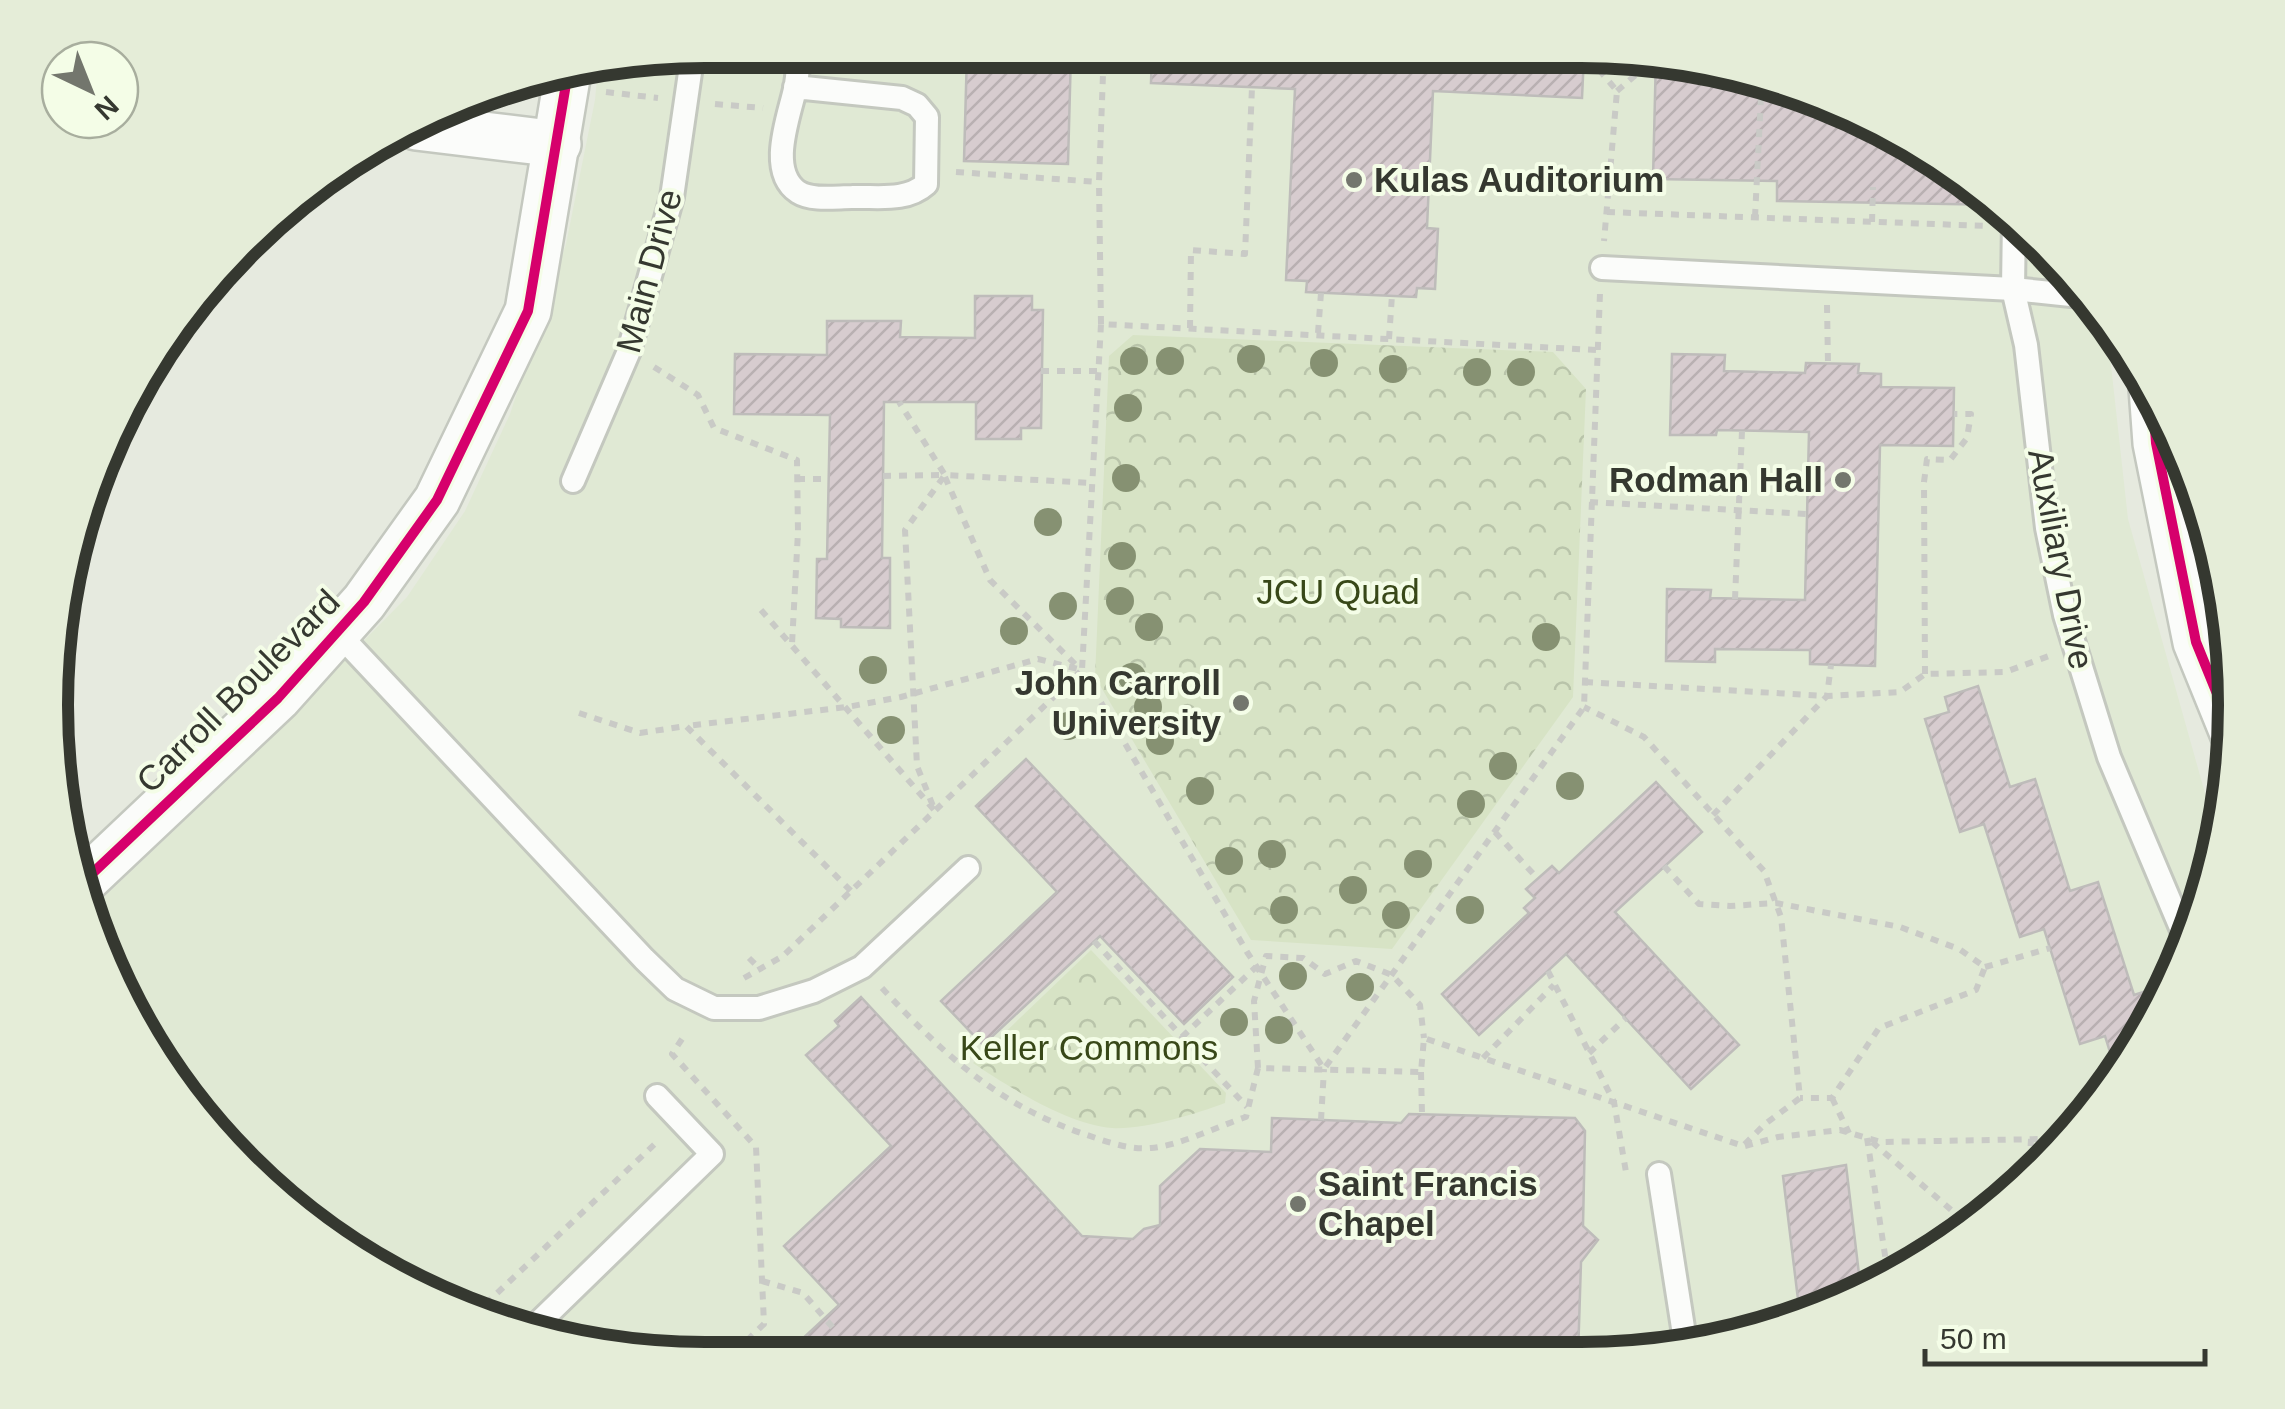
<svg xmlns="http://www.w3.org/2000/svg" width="2285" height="1409" font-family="Helvetica,sans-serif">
  <defs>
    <pattern id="park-crowns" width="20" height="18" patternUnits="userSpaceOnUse" patternTransform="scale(2.5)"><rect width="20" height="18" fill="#d7e3c5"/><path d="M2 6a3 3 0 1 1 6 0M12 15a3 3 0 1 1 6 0" fill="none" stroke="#b9c4aa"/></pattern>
    <pattern id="building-hatch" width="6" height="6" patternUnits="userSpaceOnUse" patternTransform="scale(2.5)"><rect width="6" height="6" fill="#d7cccf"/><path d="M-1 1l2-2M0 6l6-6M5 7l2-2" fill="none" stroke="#b9b0b2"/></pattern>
  </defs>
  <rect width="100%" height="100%" fill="#e6eadf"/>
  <path fill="#e0e9d4" d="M705,50L1665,56L1830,100L1978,185L2072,273L2106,320L2128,519L2210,811L2220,831L2213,873L2168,993L2100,1102L2012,1197L1907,1272L1750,1337L1624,1358L620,1353L455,1309L307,1224L185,1102L85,915L197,809L407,597L465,511L510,414L566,244L595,100L598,68Z"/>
  <g fill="url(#park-crowns)">
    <path d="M1133,335L1553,352L1586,389L1573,697L1392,949L1251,940L1095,677L1109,356Z"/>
    <path d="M1091,950L1226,1093L1225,1103C1196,1114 1143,1130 1112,1128C1068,1125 1009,1087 973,1063Z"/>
  </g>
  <g fill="url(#building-hatch)" stroke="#bebcba" stroke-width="2.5">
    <path d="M967,52H1071L1068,164L964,161Z"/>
    <path d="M1152,53L1584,55L1582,98L1433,91L1427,228L1438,229L1435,289L1417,288L1416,297L1306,292L1307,281L1286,280L1295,89L1151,83Z"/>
    <path d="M1656,55L1830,100L1978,185L2000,205L1777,201V181L1653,179Z"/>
    <path d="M975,296H1032V310H1043L1041,428H1021V439H976V402H884L882,558H890V628L841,627V619L816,618L817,559H827L830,415L734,414L735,354L827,355V321H901L900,337L975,338Z"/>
    <path d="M1672,354L1725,355L1724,371L1805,373L1806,363L1859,364L1858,373L1881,374V387L1954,388L1953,446L1880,445L1875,666L1810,664V650L1715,649V662L1666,661L1667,589L1711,590L1710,598L1805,600L1809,432L1717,430L1716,435H1670Z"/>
    <path d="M1978,686L2010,787L2035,779L2070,891L2098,882L2134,995L2172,983L2117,1075L2105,1036L2080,1044L2044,929L2020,937L1984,824L1960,832L1925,719L1949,712L1945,697Z"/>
    <path d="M1026,759L1233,977L1184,1024L1100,936L983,1045L941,1001L1057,892L976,806Z"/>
    <path d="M1656,782L1702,832L1615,912L1739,1045L1691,1089L1566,954L1479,1035L1442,994L1529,913L1524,908L1535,898L1526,889L1552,866L1559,873Z"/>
    <path d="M861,997L1082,1236L1133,1239L1144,1229L1160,1225V1186L1200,1149L1271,1152L1272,1118L1401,1123L1409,1114L1575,1118L1585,1131L1583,1226L1598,1240L1581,1262L1578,1357L786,1354L839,1305L784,1246L891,1146L806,1055L839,1026L835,1021Z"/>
    <path d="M1846,1165L1861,1291L1800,1316L1783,1176Z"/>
  </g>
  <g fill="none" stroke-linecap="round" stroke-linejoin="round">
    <g stroke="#c4c8bf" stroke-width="28">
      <g id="service">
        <path d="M795,87L902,98L917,105L927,117L926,184C906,202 877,196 852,197C836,197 812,201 798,192C767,171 789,117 795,89C798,77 798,63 799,51"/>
        <path d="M2014,218L2013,289L2026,345L2047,528L2065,615L2109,757L2187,942"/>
        <path d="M1602,268L2013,289L2071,295L2087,294"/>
        <path d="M573,481L629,351L672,197L693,52"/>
        <path d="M337,632L644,959L675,989L714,1008H759L814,991L862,967L968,868"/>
        <path d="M1659,1174L1686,1347"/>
        <path d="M531,1330L712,1154L657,1096"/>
      </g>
    </g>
    <g stroke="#c4c8bf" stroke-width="50">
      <g id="minor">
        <path d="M416,127L558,144"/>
        <path d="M2152,388L2156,443L2196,642L2233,733"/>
        <path d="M80,885L278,698L364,602L437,500L528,311L568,72"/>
      </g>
    </g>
    <g stroke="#c9cac6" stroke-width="6" stroke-dasharray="8 8" stroke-linecap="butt">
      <path d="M1083,52L1103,74L1124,52"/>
      <path d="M1595,55V65L1617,91L1604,241"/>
      <path d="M1584,64L1638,73L1656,72"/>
      <path d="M904,70L905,51"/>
      <path d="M1617,91L1638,73V55"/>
      <path d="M606,92L658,98"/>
      <path d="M715,104L763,108"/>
      <path d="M956,172L1099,182"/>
      <path d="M1607,212L1988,226"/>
      <path d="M1755,217L1761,97"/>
      <path d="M1872,222L1873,187"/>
      <path d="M1827,305L1828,363"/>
      <path d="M1101,324L1099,182L1103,74"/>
      <path d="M1190,328L1191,250L1245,254L1252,87"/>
      <path d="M1318,333L1321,293"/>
      <path d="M1389,339L1392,295"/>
      <path d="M1596,350L1101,324L1082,670L1247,952L1324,1069L1584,707L1600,293"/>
      <path d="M654,367L698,395L714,428L797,460L798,532L792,644"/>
      <path d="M1041,371H1098"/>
      <path d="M883,476L945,475L899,402"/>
      <path d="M945,477L990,580L1079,668"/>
      <path d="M797,479H828"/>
      <path d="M1590,502L1807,514"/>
      <path d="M1735,599L1742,431"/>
      <path d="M761,610L935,811L917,766L905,530L945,475L1092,483"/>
      <path d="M1925,674L1924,482L1927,459L1950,460L1967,438L1971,414H1954"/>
      <path d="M1585,682L1827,696L1900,692L1925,674L2005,672L2049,656"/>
      <path d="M579,713L640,733L686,726"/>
      <path d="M1713,815L1827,696L1831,665"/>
      <path d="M1495,832L1538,879"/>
      <path d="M1664,866L1699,904L1730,906L1776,903L1900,927L1959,949L1985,967L1976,990L1879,1028L1832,1098H1800"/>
      <path d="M1094,941L1247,1107"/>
      <path d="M749,958L760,969"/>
      <path d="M1985,967L2050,948"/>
      <path d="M1548,971L1614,1102L1627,1178"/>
      <path d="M744,978L783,956L1082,670L1038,659L901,697L847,707L686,726L851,891"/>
      <path d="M882,988C943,1054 998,1105 1084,1134C1105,1141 1128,1150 1151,1148C1178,1146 1219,1126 1246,1117L1258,1068L1421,1072L1424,1038L1743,1146L1765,1124L1800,1098L1781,917L1764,871L1644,737L1584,707"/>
      <path d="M1182,1037L1256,967"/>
      <path d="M682,1039L672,1054L756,1147L764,1324L733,1354"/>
      <path d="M1589,1053L1626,1018"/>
      <path d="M1483,1058L1554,985"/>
      <path d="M1258,1068L1254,1001L1266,956L1303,958L1325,974L1356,961L1392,975L1420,1005L1424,1038"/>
      <path d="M1421,1072L1422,1114"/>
      <path d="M1832,1098L1849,1133"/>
      <path d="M1321,1120L1324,1069"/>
      <path d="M1867,1138L1887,1268L1911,1269"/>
      <path d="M1872,1142L1970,1226"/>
      <path d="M1745,1146L1778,1137L1840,1130L1881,1142L2043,1139L2064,1141"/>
      <path d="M2029,1178L2031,1139"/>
      <path d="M1887,1268L1888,1280"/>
      <path d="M762,1281L803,1293L835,1330"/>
      <path d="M474,1315L659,1140"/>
    </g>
    <use href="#service" stroke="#fbfcfa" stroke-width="22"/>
    <use href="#minor" stroke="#fbfcfa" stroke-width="45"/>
    <g stroke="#f4fde7" stroke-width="16">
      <g id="cycleway">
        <path d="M2152,388L2156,443L2196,642L2233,733"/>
        <path d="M80,885L278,698L364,602L437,500L528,311L568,72"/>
      </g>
    </g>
    <use href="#cycleway" stroke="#d6006c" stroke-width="10"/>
  </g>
  <g fill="#869172">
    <circle cx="1251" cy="359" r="14"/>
    <circle cx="1134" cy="361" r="14"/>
    <circle cx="1170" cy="361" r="14"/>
    <circle cx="1324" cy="363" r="14"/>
    <circle cx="1393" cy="369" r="14"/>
    <circle cx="1477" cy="372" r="14"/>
    <circle cx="1521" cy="372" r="14"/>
    <circle cx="1128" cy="408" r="14"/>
    <circle cx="1126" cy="478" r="14"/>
    <circle cx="1048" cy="522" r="14"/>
    <circle cx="1122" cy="556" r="14"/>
    <circle cx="1120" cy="601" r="14"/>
    <circle cx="1063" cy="606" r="14"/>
    <circle cx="1149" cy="627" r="14"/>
    <circle cx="1014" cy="631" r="14"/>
    <circle cx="1546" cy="637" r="14"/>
    <circle cx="873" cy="670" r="14"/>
    <circle cx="1132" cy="677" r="14"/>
    <circle cx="1148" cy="707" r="14"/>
    <circle cx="1068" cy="726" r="14"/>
    <circle cx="891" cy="730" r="14"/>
    <circle cx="1160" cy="741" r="14"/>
    <circle cx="1503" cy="766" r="14"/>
    <circle cx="1570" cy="786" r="14"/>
    <circle cx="1200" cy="791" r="14"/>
    <circle cx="1471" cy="804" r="14"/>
    <circle cx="1272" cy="854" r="14"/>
    <circle cx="1229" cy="861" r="14"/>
    <circle cx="1418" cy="864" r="14"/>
    <circle cx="1353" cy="890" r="14"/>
    <circle cx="1284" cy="910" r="14"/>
    <circle cx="1470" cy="910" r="14"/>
    <circle cx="1396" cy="915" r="14"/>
    <circle cx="1293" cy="976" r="14"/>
    <circle cx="1360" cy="987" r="14"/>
    <circle cx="1234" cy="1022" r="14"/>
    <circle cx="1279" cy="1030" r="14"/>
  </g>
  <g fill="#73766d" stroke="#f4fde7" stroke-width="4">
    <circle cx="1354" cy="180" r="10"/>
    <circle cx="1843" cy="480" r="10"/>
    <circle cx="1241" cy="703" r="10"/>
    <circle cx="1298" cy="1204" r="10"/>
  </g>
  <g text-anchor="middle" stroke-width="8" stroke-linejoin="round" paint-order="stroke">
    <g font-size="35" font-weight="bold" fill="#353830" stroke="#f4fde7" text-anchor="start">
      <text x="1374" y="192">Kulas Auditorium</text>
      <text x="1823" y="492" text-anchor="end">Rodman Hall</text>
      <text x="1221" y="695" text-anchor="end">John Carroll<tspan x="1221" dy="40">University</tspan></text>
      <text x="1318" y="1196">Saint Francis<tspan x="1318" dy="40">Chapel</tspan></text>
    </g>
    <g font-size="35" fill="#353830" stroke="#f4fde7">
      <text transform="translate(649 271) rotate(-75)" y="12">Main Drive</text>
      <text transform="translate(2061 559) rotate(79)" y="12">Auxiliary Drive</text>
      <text transform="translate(238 691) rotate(-45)" y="12">Carroll Boulevard</text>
    </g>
    <g font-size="35" fill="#384818" stroke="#f4fde7">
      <text x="1338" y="604">JCU Quad</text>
      <text x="1089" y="1060">Keller Commons</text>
    </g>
  </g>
  <path d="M0 0H2285V1409H0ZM705 68H1581A637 637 0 0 1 2218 705V705A637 637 0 0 1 1581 1342H705A637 637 0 0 1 68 705V705A637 637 0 0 1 705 68Z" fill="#e5edd8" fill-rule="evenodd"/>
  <path fill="none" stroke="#353830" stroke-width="12" d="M705 68H1581A637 637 0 0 1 2218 705V705A637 637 0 0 1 1581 1342H705A637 637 0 0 1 68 705V705A637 637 0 0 1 705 68Z"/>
  <g transform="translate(90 90) rotate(137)"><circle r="48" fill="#f4fde7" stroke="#a8ae9e" stroke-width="2.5"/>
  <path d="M0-8L18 38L0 25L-18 38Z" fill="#73766d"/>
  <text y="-15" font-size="28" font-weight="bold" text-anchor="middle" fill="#353830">N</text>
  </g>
  <path d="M1925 1349v15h280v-15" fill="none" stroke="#353830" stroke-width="5"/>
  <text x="1940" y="1349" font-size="30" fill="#353830" stroke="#f4fde7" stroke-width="8" paint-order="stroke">50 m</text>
</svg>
